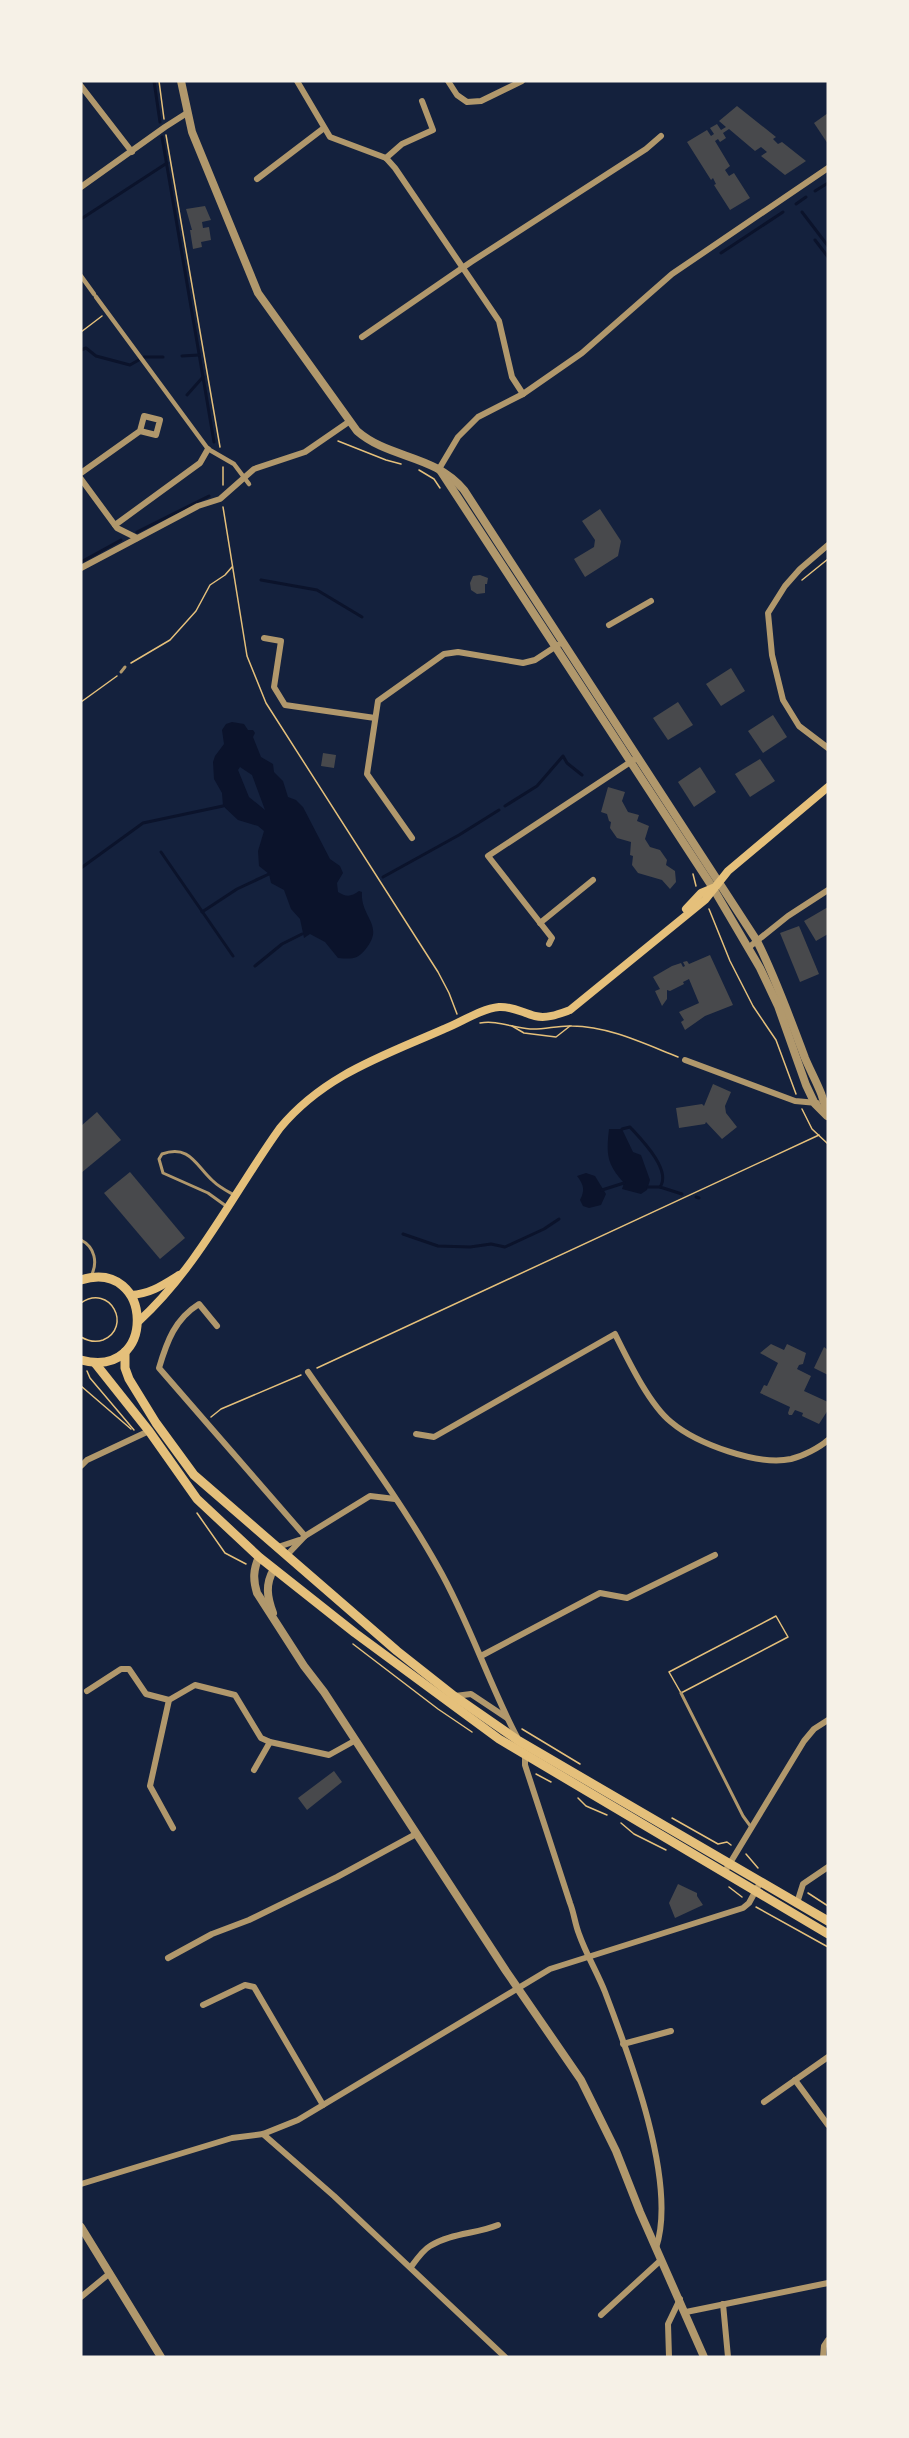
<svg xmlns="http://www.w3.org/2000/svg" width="909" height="2438" font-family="'Open Sans',sans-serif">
  <rect width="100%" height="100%" fill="#14213d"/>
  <g fill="#0b132b" fill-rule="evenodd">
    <path d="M232,722L244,724L248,730H253L255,733L253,737L261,757L273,764L274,772L283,781L288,797L296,800L303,807L330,859L340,866L343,873L337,883L338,892C346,897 351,897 359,891L362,892C360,918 386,925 365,950C357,960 350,959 338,958L325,942L310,934L304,938L300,919L291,909L284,890L271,883L269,874L259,866L258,851L264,831L258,826L238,820L223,806L222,793L214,779L213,762L215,756L224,744L222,730L226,724ZM240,767L252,775L265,810L249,797L238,770Z"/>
    <path d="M609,1129H622L633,1152L641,1155L650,1180L647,1190L641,1194L622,1189L624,1183C607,1164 606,1155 609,1129Z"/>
    <path d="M586,1173L595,1176L606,1194L601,1205L589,1208L583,1206L580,1200C585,1190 584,1185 577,1176Z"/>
  </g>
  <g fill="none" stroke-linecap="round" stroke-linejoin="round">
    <g stroke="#0b132b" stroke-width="3">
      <path d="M154,81L160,122"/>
      <path d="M162,137L203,377L187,395"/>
      <path d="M815,191L828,183"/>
      <path d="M796,204L806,197"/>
      <path d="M802,212L828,246"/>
      <path d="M81,219L167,163"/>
      <path d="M815,240L828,257"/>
      <path d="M721,253L783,212"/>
      <path d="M81,350L86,348L96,356L130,365L144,357H163"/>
      <path d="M182,356L199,355"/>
      <path d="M203,377L214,442"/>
      <path d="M137,532L209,496"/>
      <path d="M81,562L121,540"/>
      <path d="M261,580L317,590L362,617"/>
      <path d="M505,806L537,786L563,756L567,763L582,775"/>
      <path d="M161,852L233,956"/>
      <path d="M81,868L143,823L223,806"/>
      <path d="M383,877L459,835L499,810"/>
      <path d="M202,912L237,889L269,874"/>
      <path d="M255,966L282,944L302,934"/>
      <path d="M622,1129L630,1127C641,1139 672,1170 660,1187L682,1194"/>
      <path d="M648,1187H660"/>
      <path d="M602,1190L624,1183"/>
      <path d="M696,1197L699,1198"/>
      <path d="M403,1234L438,1246L470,1247L491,1244L505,1247L544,1229L559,1219"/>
    </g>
  </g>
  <g fill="#48494c">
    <path d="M737,106L776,137L773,139L778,144L782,142L806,161L785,175L761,156L767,152L761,147L755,151L729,129L723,133L726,138L720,142L718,139L715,141L730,166L725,170L729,176L734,173L750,198L730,210L714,185L716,184L713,178L711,180L687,142L707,130L711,136L714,134L710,128L717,124L721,130L726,127L719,121Z"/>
    <path d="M828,113V144L814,123Z"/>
    <path d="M205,206L211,220L202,222L203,228L209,227L211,240L201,242L202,247L193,249L190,230H192L186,209Z"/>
    <path d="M600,509L621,541L618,556L585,577L574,559L594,547L595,540L582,521Z"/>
    <path d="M480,575L488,578L487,584H485V593L477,594L471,590L470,583L473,576Z"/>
    <path d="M731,668L745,691L721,706L706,684Z"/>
    <path d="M678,702L693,725L668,740L653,718Z"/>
    <path d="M773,715L787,737L763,753L748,731Z"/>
    <path d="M323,753L336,755L334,768L321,766Z"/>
    <path d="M760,759L775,781L750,797L735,774Z"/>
    <path d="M700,767L716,792L694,807L678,782Z"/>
    <path d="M608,787L625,792L622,801L628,812L639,815L637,821L649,826L645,839L650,847L660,850L667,860L666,865L675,871L676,882L670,889L662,880L638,873L632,865L633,856L630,855L631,842L617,838L610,828L611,822L609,821L607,814L601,812Z"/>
    <path d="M828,907V934L816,941L804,921Z"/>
    <path d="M799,926L819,974L800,982L780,933Z"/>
    <path d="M710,955L733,1005L705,1016L685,1030L681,1022L684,1020L679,1012L699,1003L689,979L683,982L684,984L670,991L667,990V999L662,1006L655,991L660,989L653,977L672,966L681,963L683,967L685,966L683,962L687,961L689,964Z"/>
    <path d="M713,1084L731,1092L725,1106L726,1113L737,1127L722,1139L706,1122L705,1124L679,1128L676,1108L702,1104L704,1106Z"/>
    <path d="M97,1112L121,1140L81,1173V1126Z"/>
    <path d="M130,1172L185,1238L160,1259L104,1193Z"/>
    <path d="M771,1344L784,1350L787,1344L806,1353L803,1364L799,1365L797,1369L811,1376L804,1391L828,1402V1410L819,1424L802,1416L803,1413L795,1410L792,1415H789L788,1413L790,1407L760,1393L764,1385L767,1386L778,1363L760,1353Z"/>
    <path d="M824,1347L828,1350V1375L814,1368Z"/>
    <path d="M334,1771L342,1782L307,1810L298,1798Z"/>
    <path d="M678,1884L697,1893V1896L703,1905L675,1918L669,1903Z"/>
  </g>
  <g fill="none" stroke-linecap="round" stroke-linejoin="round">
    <g stroke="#e5c07b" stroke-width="1.5">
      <path d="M159,81L164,119"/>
      <path d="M166,135L220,447"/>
      <path d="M81,332L102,316"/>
      <path d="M338,441L386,460L401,464"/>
      <path d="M419,470L434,479L440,488"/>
      <path d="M223,485V467"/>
      <path d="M223,507L247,656L266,703L438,972L449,993L457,1014"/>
      <path d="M802,580L828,559"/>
      <path d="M131,663L170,640L196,611L210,585L225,575L232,567"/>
      <path d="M81,702L117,676"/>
      <path d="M693,874L696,886"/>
      <path d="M709,909L730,961L753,1006L776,1040L796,1094"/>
      <path d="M480,1023C498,1020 512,1028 530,1029C544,1030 558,1025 572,1026C608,1026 645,1044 678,1057"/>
      <path d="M512,1026L524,1033L556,1037L570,1026"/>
      <path d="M802,1109L812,1129L828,1144"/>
      <path d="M81,1303C110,1283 133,1327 103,1340C95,1343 88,1341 81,1337"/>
      <path d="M317,1368L819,1135"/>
      <path d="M87,1371L90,1378L134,1430"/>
      <path d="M81,1386L131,1429"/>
      <path d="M211,1417L221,1409L301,1375"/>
      <path d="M197,1513L225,1553L246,1564"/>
      <path d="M776,1616L788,1637L681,1693L669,1672Z"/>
      <path d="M353,1644L438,1709L472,1732"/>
      <path d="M522,1729L580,1764"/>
      <path d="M536,1774L551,1782"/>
      <path d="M578,1798L586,1806L607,1815"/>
      <path d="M672,1818L718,1844L727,1842L731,1845"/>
      <path d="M621,1823L634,1834L666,1850"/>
      <path d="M746,1854L758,1868"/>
      <path d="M729,1887L742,1897"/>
      <path d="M808,1893L828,1906"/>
      <path d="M756,1907L828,1947"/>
    </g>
    <g stroke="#b1986c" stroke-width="3">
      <path d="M121,672L125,667"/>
      <path d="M226,1206L208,1193L163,1173L159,1159L162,1154C190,1144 196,1166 213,1181C219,1187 227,1191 234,1195"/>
      <path d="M81,1240C95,1247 98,1263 91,1276"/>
      <path d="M681,1693L743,1816L751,1827"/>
    </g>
    <g stroke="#b1986c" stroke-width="4.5">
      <path d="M81,276L94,294"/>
      <path d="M96,297L208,449L234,464L249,484"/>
    </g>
    <g stroke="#b1986c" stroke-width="6">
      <path d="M297,81L330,137L386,158L395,168L499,321L512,377L523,394"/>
      <path d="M448,81L457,95L467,102L481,101L522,81"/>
      <path d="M81,86L132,152"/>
      <path d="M386,158L402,144L433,130L422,101"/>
      <path d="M257,179L324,128"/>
      <path d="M81,187L165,127L187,113"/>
      <path d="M362,337L471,262L646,149L661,136"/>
      <path d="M439,469L458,437L478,417L523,394L582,353L672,274L828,168"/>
      <path d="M81,473L140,431L144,416L160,420L156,435L140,431"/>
      <path d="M81,479L117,528L137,538"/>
      <path d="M115,525L200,463L208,449"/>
      <path d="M828,545L800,569L785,586L768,613L772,655L783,700L799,726L828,748"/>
      <path d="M81,568L198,506L220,499L254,469L305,452L350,421"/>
      <path d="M609,625L651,601"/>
      <path d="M264,638L281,641L274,687L285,705L375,718"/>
      <path d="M412,838L367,774L378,701L444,654L458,652L523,663L535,660L558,645"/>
      <path d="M540,923L593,880"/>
      <path d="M549,944L552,938L488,856L638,757"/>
      <path d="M748,948L788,916L828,890"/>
      <path d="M685,1060L795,1101L817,1103"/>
      <path d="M217,1326L199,1304C175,1319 167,1341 159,1368L305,1536"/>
      <path d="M308,1372C352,1436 400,1499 438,1567C469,1621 488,1682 517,1737"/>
      <path d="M416,1434L434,1437L615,1334C628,1360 649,1404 671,1422C697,1444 758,1466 791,1459C803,1456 819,1448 828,1440"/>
      <path d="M81,1466L87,1460L149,1431"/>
      <path d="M278,1547L299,1540"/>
      <path d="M287,1555L305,1536L370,1496L395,1499"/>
      <path d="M481,1656L600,1593L627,1598L715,1555"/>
      <path d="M87,1691L121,1669H129L146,1694L169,1700"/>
      <path d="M455,1696L471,1694L507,1718"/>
      <path d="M525,1754V1765C540,1811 555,1857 570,1903C574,1913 575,1924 579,1934C586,1954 597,1972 605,1992C629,2055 678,2183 656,2248"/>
      <path d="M254,1770L270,1742"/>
      <path d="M173,1828L150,1786L169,1700L195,1685L235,1695L261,1738L270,1742L329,1755L356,1740"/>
      <path d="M724,1873L804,1741L814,1729L828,1720"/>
      <path d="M797,1903L803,1884L828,1867"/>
      <path d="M168,1958L212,1934L249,1920L337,1877L416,1834"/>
      <path d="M203,2005L245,1985L254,1987L323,2105"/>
      <path d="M623,2044L671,2031"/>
      <path d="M795,2080L828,2125"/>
      <path d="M764,2102L828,2057"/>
      <path d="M263,2134L334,2196L505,2357"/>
      <path d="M81,2184L232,2138L263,2134L298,2120L550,1969L743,1908L749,1903L761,1881"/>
      <path d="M411,2267C416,2260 423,2250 430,2246C451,2233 476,2234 498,2225"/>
      <path d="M81,2297L110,2273"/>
      <path d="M723,2304L728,2357"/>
      <path d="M686,2312L828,2283"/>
      <path d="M601,2315L661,2260"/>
      <path d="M669,2357L668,2324L680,2299"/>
      <path d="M823,2357L824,2346L828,2340"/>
    </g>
    <g stroke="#b1986c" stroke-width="8">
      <path d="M181,81L192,132L258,293L357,431C389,459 434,454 464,490L757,941C776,979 790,1018 805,1058C813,1077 824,1094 827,1115"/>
      <path d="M440,470L713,888L760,968L778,1006L806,1085L815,1104L827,1116"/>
      <path d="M259,1557C253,1570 253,1580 257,1593L304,1666L324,1692L506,1971L581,2080L616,2151L640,2212L704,2357"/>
      <path d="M273,1613C267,1597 265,1584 274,1569"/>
      <path d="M81,2227L161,2357"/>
    </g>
    <g stroke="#e5c07b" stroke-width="8">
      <path d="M686,909L701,893L713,888"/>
      <path d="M131,1295C150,1294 163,1285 179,1275"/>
      <path d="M139,1321C198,1267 234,1192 280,1128C324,1075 383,1056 444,1029C462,1022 480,1009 499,1007C512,1006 523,1013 535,1016C547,1019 559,1014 570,1010L705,900L728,871L828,787"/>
    </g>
    <g stroke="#e5c07b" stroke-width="9">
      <path d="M81,1280C154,1257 158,1381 81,1360"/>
      <path d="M125,1352V1368L129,1379L156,1423L194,1475L397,1651L454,1696L519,1741L828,1921"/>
      <path d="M95,1363L149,1431L197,1499L259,1557L355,1633L499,1739L828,1934"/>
    </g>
  </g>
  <rect width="909" height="2438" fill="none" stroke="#f6f1e7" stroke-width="165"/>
</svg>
